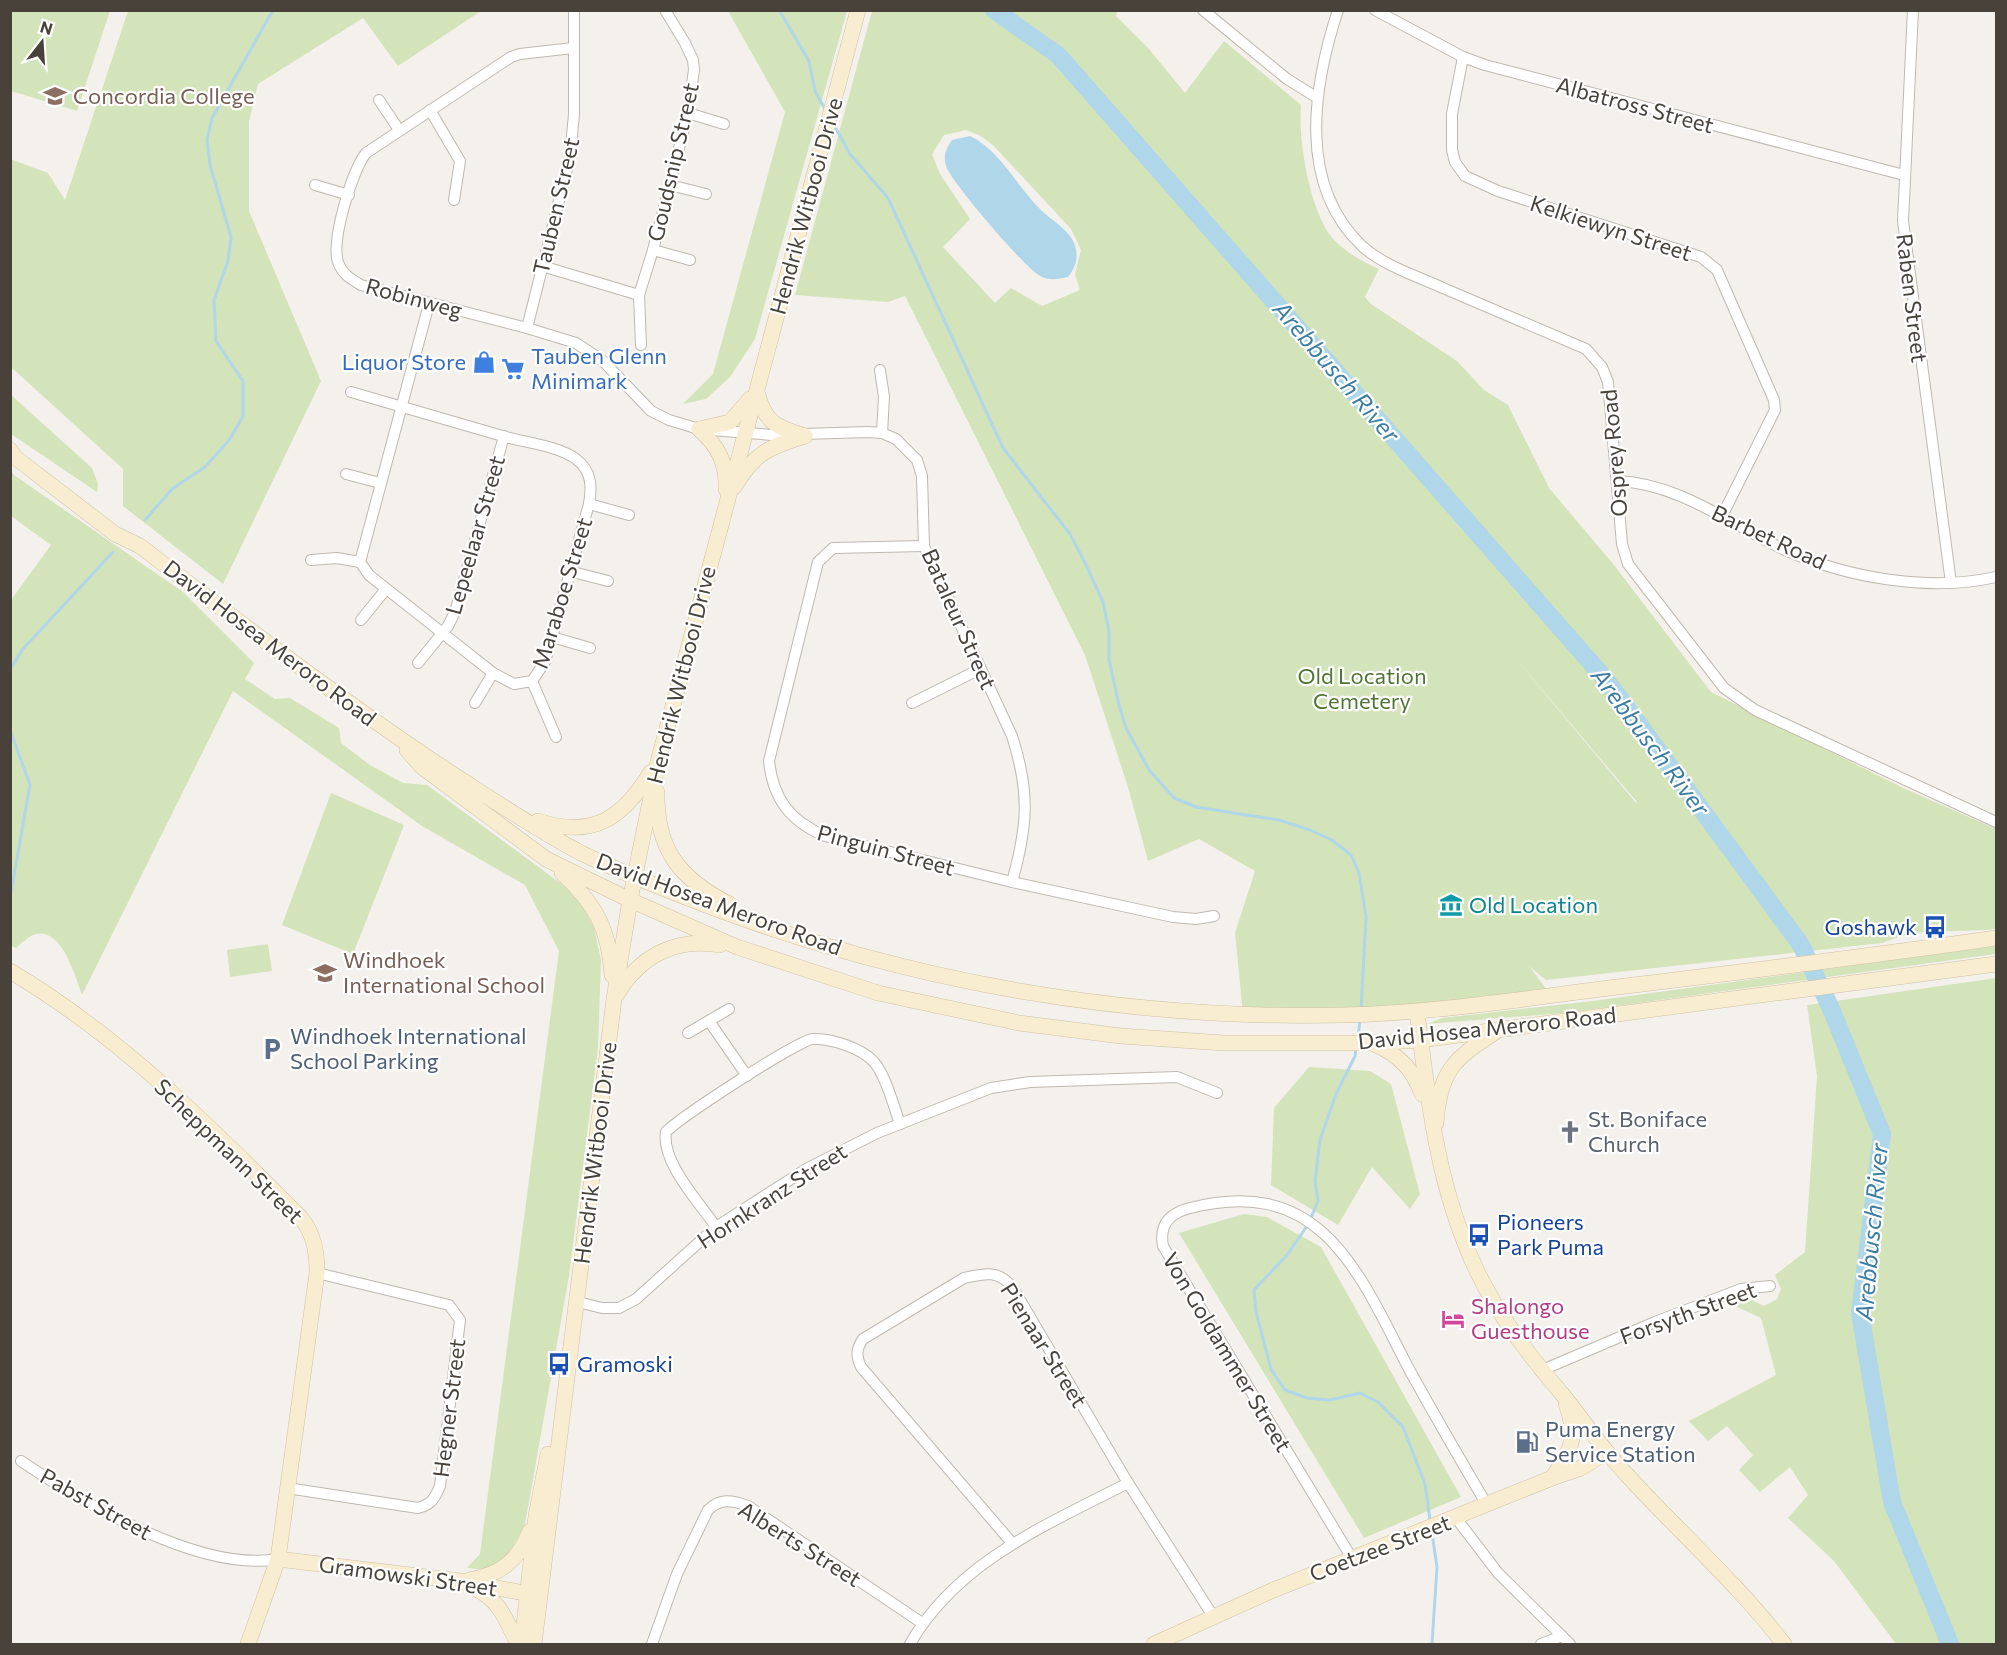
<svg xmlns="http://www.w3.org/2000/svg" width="2007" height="1655" font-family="Commissioner,sans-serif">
  <rect width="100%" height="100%" fill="#f4f1ec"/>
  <g fill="#d3e3ba" fill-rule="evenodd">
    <path d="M10,11H110L77,111L11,91Z"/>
    <path d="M128,11H481L398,66L363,18L258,84L249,121V211L321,381L223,584L123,506V469L11,367L10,159L48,173L65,200Z"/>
    <path d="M728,11H847L755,339L730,377L706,399L683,404L713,374L785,112Z"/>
    <path d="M872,11H1117L1116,16L1149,49L1185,93L1224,41L1301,105C1298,139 1309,206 1330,235C1341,250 1363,262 1379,269L1365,297L1371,304L1457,361L1484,390L1508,405L1549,488L1614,565L1711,692L1901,787L1996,829V929C1952,934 1927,925 1882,943L1546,980L1529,966L1551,995L1417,1012L1243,1014L1235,933L1255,871L1199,839L1148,861L1128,787L1085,655L905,296L888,302L795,295ZM966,130L979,135L993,145L1071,229L1081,250L1075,274L1080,290L1042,306L1011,288L995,303L943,247L970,219L940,174L932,154L944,135ZM1506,647L1637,802L1636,803Z"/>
    <path d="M11,395L92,468L98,484L97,492L11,434Z"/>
    <path d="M10,469L14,475L183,592L254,663L245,679L275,699L290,698L339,728L341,743L370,765L403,783L427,785L567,888L582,904L594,928L601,960L598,1048L569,1276L525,1524C517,1540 506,1563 487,1569C482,1570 473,1568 467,1568L480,1554L559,951L525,885L422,826L233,691L82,995C75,976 60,921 31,936C26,939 20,944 16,948L11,946V600L51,545L11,516Z"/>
    <path d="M331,793L404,825L353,954L282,925Z"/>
    <path d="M268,944L272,971L230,977L227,950Z"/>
    <path d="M1996,946V954L1564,1013L1427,1024L1442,1018L1593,1001Z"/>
    <path d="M1996,978V1644H1896L1834,1561L1788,1518L1808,1495L1790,1467L1760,1492L1739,1470L1753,1455L1727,1426L1708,1441L1689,1421L1776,1375L1761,1318L1735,1306L1736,1298L1741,1295L1764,1306L1777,1299L1781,1289L1775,1275L1805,1252L1817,1076L1807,1005Z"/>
    <path d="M1309,1067L1370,1071L1391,1084L1420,1194L1410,1209L1372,1167L1338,1225L1271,1185L1274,1108Z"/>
    <path d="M1244,1214L1267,1217L1321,1247L1461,1497L1364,1538L1179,1233Z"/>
  </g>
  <path fill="#b0d6e9" d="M970,136C1001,151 1016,186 1041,210C1050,219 1065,227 1072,239C1080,253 1077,266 1068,277C1057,279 1050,281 1040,276C1025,268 951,182 946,166C943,156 946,148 952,140Z"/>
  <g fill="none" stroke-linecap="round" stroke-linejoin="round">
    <g stroke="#b0d6e9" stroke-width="3">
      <path d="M779,10L809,61L815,91L826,111"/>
      <path d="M834,125L850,154L888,198L1003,448L1070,534L1085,563L1103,602L1109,631V660L1119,705L1126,728L1149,770L1174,798L1196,807L1279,820L1310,830L1332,840L1351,855L1359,873L1366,917L1361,1011"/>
      <path d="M145,520L172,489L205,467L230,439L243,416V381L216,341L214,300L228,261L231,237L210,165L207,140L212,118L273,10"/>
      <path d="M10,670L22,650L113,552"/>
      <path d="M10,730L30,785L10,898"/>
      <path d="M1358,1038L1360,1020"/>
      <path d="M1310,1220L1318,1201L1315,1181L1320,1140L1336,1094L1355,1056L1356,1047"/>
      <path d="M1307,1226L1287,1255L1254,1290L1256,1312L1271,1369L1285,1390L1307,1398L1330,1400L1360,1393L1378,1402L1403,1427L1425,1484L1430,1520"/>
      <path d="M1432,1533L1437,1567L1432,1644"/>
    </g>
    <path stroke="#b0d6e9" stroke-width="18" d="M994,10L1058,55L1607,681L1801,945L1832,1011L1882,1134L1860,1313L1892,1502L1950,1644"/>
    <g stroke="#bfb8af" stroke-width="12">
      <g id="street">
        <path d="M1203,10L1287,79L1316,97"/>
        <path d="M1338,10C1313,87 1297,184 1362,246C1384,266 1417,276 1443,288C1491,308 1538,329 1586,349L1602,367L1608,382L1622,544L1628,564L1724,688L1755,710L1996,822"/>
        <path d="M1375,10L1463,57L1485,65L1904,175"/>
        <path d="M1913,10L1903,221L1951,583"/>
        <path d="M573,48L520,54L511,57L366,153C352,171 331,240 338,262C342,274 351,279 361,285L527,328L576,343L603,361L651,411L669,420L699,429L772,435L868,432L882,433L896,439L917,460L922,476L924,546L1012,736C1030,792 1028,825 1012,882"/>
        <path d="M1463,57L1452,114V150L1455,162L1465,176L1498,191L1701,257L1717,270L1774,400L1775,410L1722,516"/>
        <path d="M379,100L399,130"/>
        <path d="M430,110L460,161L454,200"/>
        <path d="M688,113L724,124"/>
        <path d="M315,185L349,195"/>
        <path d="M670,185L706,194"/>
        <path d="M653,250L690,260"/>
        <path d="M542,266L639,295"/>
        <path d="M527,328L570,157L574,114V10"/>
        <path d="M641,345L639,295L653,250L688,113L694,70L693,60L685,43L665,10"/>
        <path d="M880,370L884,397L882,433"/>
        <path d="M351,392C403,407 454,422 506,437C527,443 558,446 576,459C592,471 592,487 589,504L545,662L532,681L514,684L493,673L369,575L360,562L429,304"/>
        <path d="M346,474L380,483"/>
        <path d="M1617,481C1679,483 1731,525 1785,550C1848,578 1929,592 1996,577"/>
        <path d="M589,504L629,515"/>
        <path d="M924,546L833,548L818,562L769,761C773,799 790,821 825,836L1012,882L1173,917L1196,919L1214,916"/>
        <path d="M311,560L337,558L360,562"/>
        <path d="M569,571L608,581"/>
        <path d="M361,620L386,589"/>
        <path d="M552,637L590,648"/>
        <path d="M418,663L448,626L455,612L504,436"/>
        <path d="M532,681L556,737"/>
        <path d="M475,703L493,673"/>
        <path d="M912,703L980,669"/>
        <path d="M709,1021L747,1076"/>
        <path d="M688,1033L729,1009"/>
        <path d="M716,1227C699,1202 661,1162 666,1132C679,1118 798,1040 813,1039C830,1038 861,1048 873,1061C885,1073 894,1107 900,1124"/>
        <path d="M578,1302L602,1308H619L636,1299L716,1227L808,1168L877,1133L991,1088L1030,1082L1177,1077L1217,1093"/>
        <path d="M1540,1371L1655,1322L1741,1289L1770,1286"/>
        <path d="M21,1461C83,1503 201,1573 278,1559"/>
        <path d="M287,1488L418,1508C431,1505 435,1498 440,1486L460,1320L449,1305L317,1273"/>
        <path d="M1456,1518L1498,1573L1570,1644"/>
        <path d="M1012,1543L861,1367C856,1356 856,1349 863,1339L964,1278C986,1273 999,1270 1013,1288L1128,1483L1213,1616"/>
        <path d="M1353,1560L1163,1246C1159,1224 1170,1213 1190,1208C1322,1174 1359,1273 1410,1371C1435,1416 1461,1461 1487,1505"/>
        <path d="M652,1644L677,1574L708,1510C720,1498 732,1500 748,1506L922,1623"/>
        <path d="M910,1644C957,1562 1046,1525 1128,1483"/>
        <path d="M1541,1644L1562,1636"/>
      </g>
    </g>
    <g stroke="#cec0a1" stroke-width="16">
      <g id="secondary">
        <path d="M757,392C765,423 776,427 805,436"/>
        <path d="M699,429C718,446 727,463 726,489"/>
        <path d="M699,429L730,422L750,399"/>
        <path d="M10,450L16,458L115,534L140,546C243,625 346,704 454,775C496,802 537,830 581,853C626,875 672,892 719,910C919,984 1131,1020 1344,1015C1430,1013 1516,1000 1601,989C1733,973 1865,957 1996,938"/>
        <path d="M734,487C755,453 768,447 805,436"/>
        <path d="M407,750L422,767L546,859L630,900L737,947L878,993L1019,1023L1121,1036L1224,1043H1371L1421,1040L1996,964"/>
        <path d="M657,792C656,850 680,879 729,904"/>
        <path d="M538,821C593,839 623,818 651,772"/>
        <path d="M562,873C596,905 609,929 612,975"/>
        <path d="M10,971C121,1037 212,1128 302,1219C314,1235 317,1252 317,1273L278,1559L248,1644"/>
        <path d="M617,994C640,956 676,937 720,945"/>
        <path d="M1417,1012C1428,1100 1438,1190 1477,1271C1499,1317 1529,1355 1562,1394C1584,1421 1603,1450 1627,1475C1679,1532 1737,1583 1784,1644"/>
        <path d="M1374,1044C1399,1055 1412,1068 1422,1094"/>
        <path d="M1436,1123C1440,1072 1452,1060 1494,1033"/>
        <path d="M1552,1478C1571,1450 1579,1438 1566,1404"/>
        <path d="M278,1559L460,1581L535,1595"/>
        <path d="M469,1580C500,1575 519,1560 530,1531"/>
        <path d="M474,1588C500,1600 506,1620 518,1644"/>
        <path d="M522,1644L536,1516L548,1454"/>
        <path d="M534,1644L614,999L630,900L658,762L858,10"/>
        <path d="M1154,1644L1271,1591L1552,1478L1579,1469L1607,1452"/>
      </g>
    </g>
    <use href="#street" stroke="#fff" stroke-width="10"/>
    <use href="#secondary" stroke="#f9edd1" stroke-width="15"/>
  </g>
  <defs>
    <g id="school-bare" transform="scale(1.8)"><path d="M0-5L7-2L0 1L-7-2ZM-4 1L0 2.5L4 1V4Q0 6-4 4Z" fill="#8d6e63" stroke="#fff" stroke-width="2.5" paint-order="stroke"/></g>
    <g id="shop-bare" transform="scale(1.8)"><path d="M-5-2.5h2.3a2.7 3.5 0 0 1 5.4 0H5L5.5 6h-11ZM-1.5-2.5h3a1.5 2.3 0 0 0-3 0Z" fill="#3f7fe0" stroke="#fff" stroke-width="2.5" paint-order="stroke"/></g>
    <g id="supermarket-bare" transform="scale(1.8)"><path d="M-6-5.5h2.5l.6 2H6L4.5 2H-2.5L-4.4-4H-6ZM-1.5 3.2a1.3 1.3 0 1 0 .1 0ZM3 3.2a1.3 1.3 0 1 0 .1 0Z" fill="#3f7fe0" stroke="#fff" stroke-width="2.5" paint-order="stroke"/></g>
    <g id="museum-bare" transform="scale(1.8)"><path d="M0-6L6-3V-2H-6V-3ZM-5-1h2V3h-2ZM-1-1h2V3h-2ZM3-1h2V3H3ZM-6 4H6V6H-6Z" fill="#0f9aa8" stroke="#fff" stroke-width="2.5" paint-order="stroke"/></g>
    <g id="bus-bare" transform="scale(1.8)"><path d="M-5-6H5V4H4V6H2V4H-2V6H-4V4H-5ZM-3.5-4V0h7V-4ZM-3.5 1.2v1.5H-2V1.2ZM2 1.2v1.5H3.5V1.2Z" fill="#1a4fb4" stroke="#fff" stroke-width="2.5" paint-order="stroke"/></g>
    <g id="parking-bare" transform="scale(1.8)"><path d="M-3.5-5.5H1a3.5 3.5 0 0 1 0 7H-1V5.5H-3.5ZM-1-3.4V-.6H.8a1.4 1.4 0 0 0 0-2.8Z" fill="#5c6f8a" stroke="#fff" stroke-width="2.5" paint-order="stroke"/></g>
    <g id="church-bare" transform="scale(1.8)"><path d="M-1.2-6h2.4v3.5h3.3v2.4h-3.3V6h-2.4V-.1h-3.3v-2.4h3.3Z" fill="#6b7280" stroke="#fff" stroke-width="2.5" paint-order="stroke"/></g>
    <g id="hotel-bare" transform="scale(1.8)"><path d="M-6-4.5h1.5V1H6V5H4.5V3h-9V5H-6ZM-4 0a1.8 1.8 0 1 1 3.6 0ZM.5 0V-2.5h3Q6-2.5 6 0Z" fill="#d1479c" stroke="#fff" stroke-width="2.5" paint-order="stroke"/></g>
    <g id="fuel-bare" transform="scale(1.8)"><path d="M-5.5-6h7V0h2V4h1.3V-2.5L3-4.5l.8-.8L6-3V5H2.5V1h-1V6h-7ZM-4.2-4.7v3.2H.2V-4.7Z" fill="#5c6f8a" stroke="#fff" stroke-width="2.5" paint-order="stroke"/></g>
  </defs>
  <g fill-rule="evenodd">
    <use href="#school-bare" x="55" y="96"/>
    <use href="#shop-bare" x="484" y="362"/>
    <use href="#supermarket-bare" x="513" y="369"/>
    <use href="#museum-bare" x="1451" y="905"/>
    <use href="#bus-bare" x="1935" y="927"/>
    <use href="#school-bare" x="325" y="973"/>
    <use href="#parking-bare" x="272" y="1049"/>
    <use href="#church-bare" x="1570" y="1132"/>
    <use href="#bus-bare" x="1479" y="1235"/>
    <use href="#hotel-bare" x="1453" y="1319"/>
    <use href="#bus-bare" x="559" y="1364"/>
    <use href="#fuel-bare" x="1527" y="1442"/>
  </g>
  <g text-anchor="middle" stroke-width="4.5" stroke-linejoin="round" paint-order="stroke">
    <g font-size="22" fill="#785e54" stroke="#fff" text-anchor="start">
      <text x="73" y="104">Concordia College</text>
      <text x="343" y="968">Windhoek<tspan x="343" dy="25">International School</tspan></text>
    </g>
    <g font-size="22" fill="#48423a" stroke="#fff">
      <text transform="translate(1635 105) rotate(15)" y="8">Albatross Street</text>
      <text transform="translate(673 162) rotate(-77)" y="8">Goudsnip Street</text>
      <text transform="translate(556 206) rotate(-77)" y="8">Tauben Street</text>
      <text transform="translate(806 206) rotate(-75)" y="8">Hendrik Witbooi Drive</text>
      <text transform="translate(1611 228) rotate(18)" y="8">Kelkiewyn Street</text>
      <text transform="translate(414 298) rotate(15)" y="8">Robinweg</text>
      <text transform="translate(1912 298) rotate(83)" y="8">Raben Street</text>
      <text transform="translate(1614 453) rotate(-95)" y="8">Osprey Road</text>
      <text transform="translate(475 535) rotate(-74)" y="8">Lepeelaar Street</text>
      <text transform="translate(1769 537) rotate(25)" y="8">Barbet Road</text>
      <text transform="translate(562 593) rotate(-73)" y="8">Maraboe Street</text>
      <text transform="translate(959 619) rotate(66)" y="8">Bataleur Street</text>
      <text transform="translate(270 643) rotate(37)" y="8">David Hosea Meroro Road</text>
      <text transform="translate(681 675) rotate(-76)" y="8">Hendrik Witbooi Drive</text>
      <text transform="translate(886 850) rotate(15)" y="8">Pinguin Street</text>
      <text transform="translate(719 904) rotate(20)" y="8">David Hosea Meroro Road</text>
      <text transform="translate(1487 1028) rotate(-6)" y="8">David Hosea Meroro Road</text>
      <text transform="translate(229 1151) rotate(44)" y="8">Scheppmann Street</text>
      <text transform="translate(595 1153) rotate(-83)" y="8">Hendrik Witbooi Drive</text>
      <text transform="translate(772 1196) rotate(-33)" y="8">Hornkranz Street</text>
      <text transform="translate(1688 1313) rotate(-20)" y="8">Forsyth Street</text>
      <text transform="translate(1044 1345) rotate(58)" y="8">Pienaar Street</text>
      <text transform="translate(1227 1352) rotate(59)" y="8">Von Goldammer Street</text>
      <text transform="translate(449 1408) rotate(-83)" y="8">Hegner Street</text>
      <text transform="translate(96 1504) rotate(29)" y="8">Pabst Street</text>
      <text transform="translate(800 1544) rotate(32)" y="8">Alberts Street</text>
      <text transform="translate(1380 1548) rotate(-21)" y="8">Coetzee Street</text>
      <text transform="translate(408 1576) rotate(8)" y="8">Gramowski Street</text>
    </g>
    <g font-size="22" fill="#366cbe" stroke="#fff" text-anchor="start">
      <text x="531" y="364">Tauben Glenn<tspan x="531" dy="25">Minimark</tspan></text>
      <text x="466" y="370" text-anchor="end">Liquor Store</text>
    </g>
    <g font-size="22" fill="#507433" stroke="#fff">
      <text x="1362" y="684">Old Location<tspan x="1362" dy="25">Cemetery</tspan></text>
    </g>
    <g font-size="22" fill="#0d838f" stroke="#fff" text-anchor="start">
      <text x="1469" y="913">Old Location</text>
    </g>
    <g font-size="22" fill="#164399" stroke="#fff" text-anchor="start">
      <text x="1917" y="935" text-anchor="end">Goshawk</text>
      <text x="1497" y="1230">Pioneers<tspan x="1497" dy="25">Park Puma</tspan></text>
      <text x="577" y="1372">Gramoski</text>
    </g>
    <g font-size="22" fill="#4e5e75" stroke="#fff" text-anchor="start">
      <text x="290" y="1044">Windhoek International<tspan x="290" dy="25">School Parking</tspan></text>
      <text x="1545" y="1437">Puma Energy<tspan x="1545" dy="25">Service Station</tspan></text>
    </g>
    <g font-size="22" fill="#5b616d" stroke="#fff" text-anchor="start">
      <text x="1588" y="1127">St. Boniface<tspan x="1588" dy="25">Church</tspan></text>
    </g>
    <g font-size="22" fill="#b23c85" stroke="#fff" text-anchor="start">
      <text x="1471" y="1314">Shalongo<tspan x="1471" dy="25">Guesthouse</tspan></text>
    </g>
    <g font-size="24" font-style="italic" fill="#3c7da1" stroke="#fff">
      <text transform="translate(1336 372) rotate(49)" y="8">Arebbusch River</text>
      <text transform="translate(1650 742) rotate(53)" y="8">Arebbusch River</text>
      <text transform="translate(1872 1232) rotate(-85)" y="8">Arebbusch River</text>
    </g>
  </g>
  <rect width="2007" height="1655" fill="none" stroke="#48423a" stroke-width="24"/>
  <g transform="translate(42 42) rotate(17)" stroke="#ffffff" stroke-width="4.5" paint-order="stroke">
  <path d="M0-4.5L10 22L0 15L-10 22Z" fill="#48423a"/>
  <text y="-9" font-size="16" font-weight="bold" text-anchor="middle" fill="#48423a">N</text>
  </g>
</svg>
